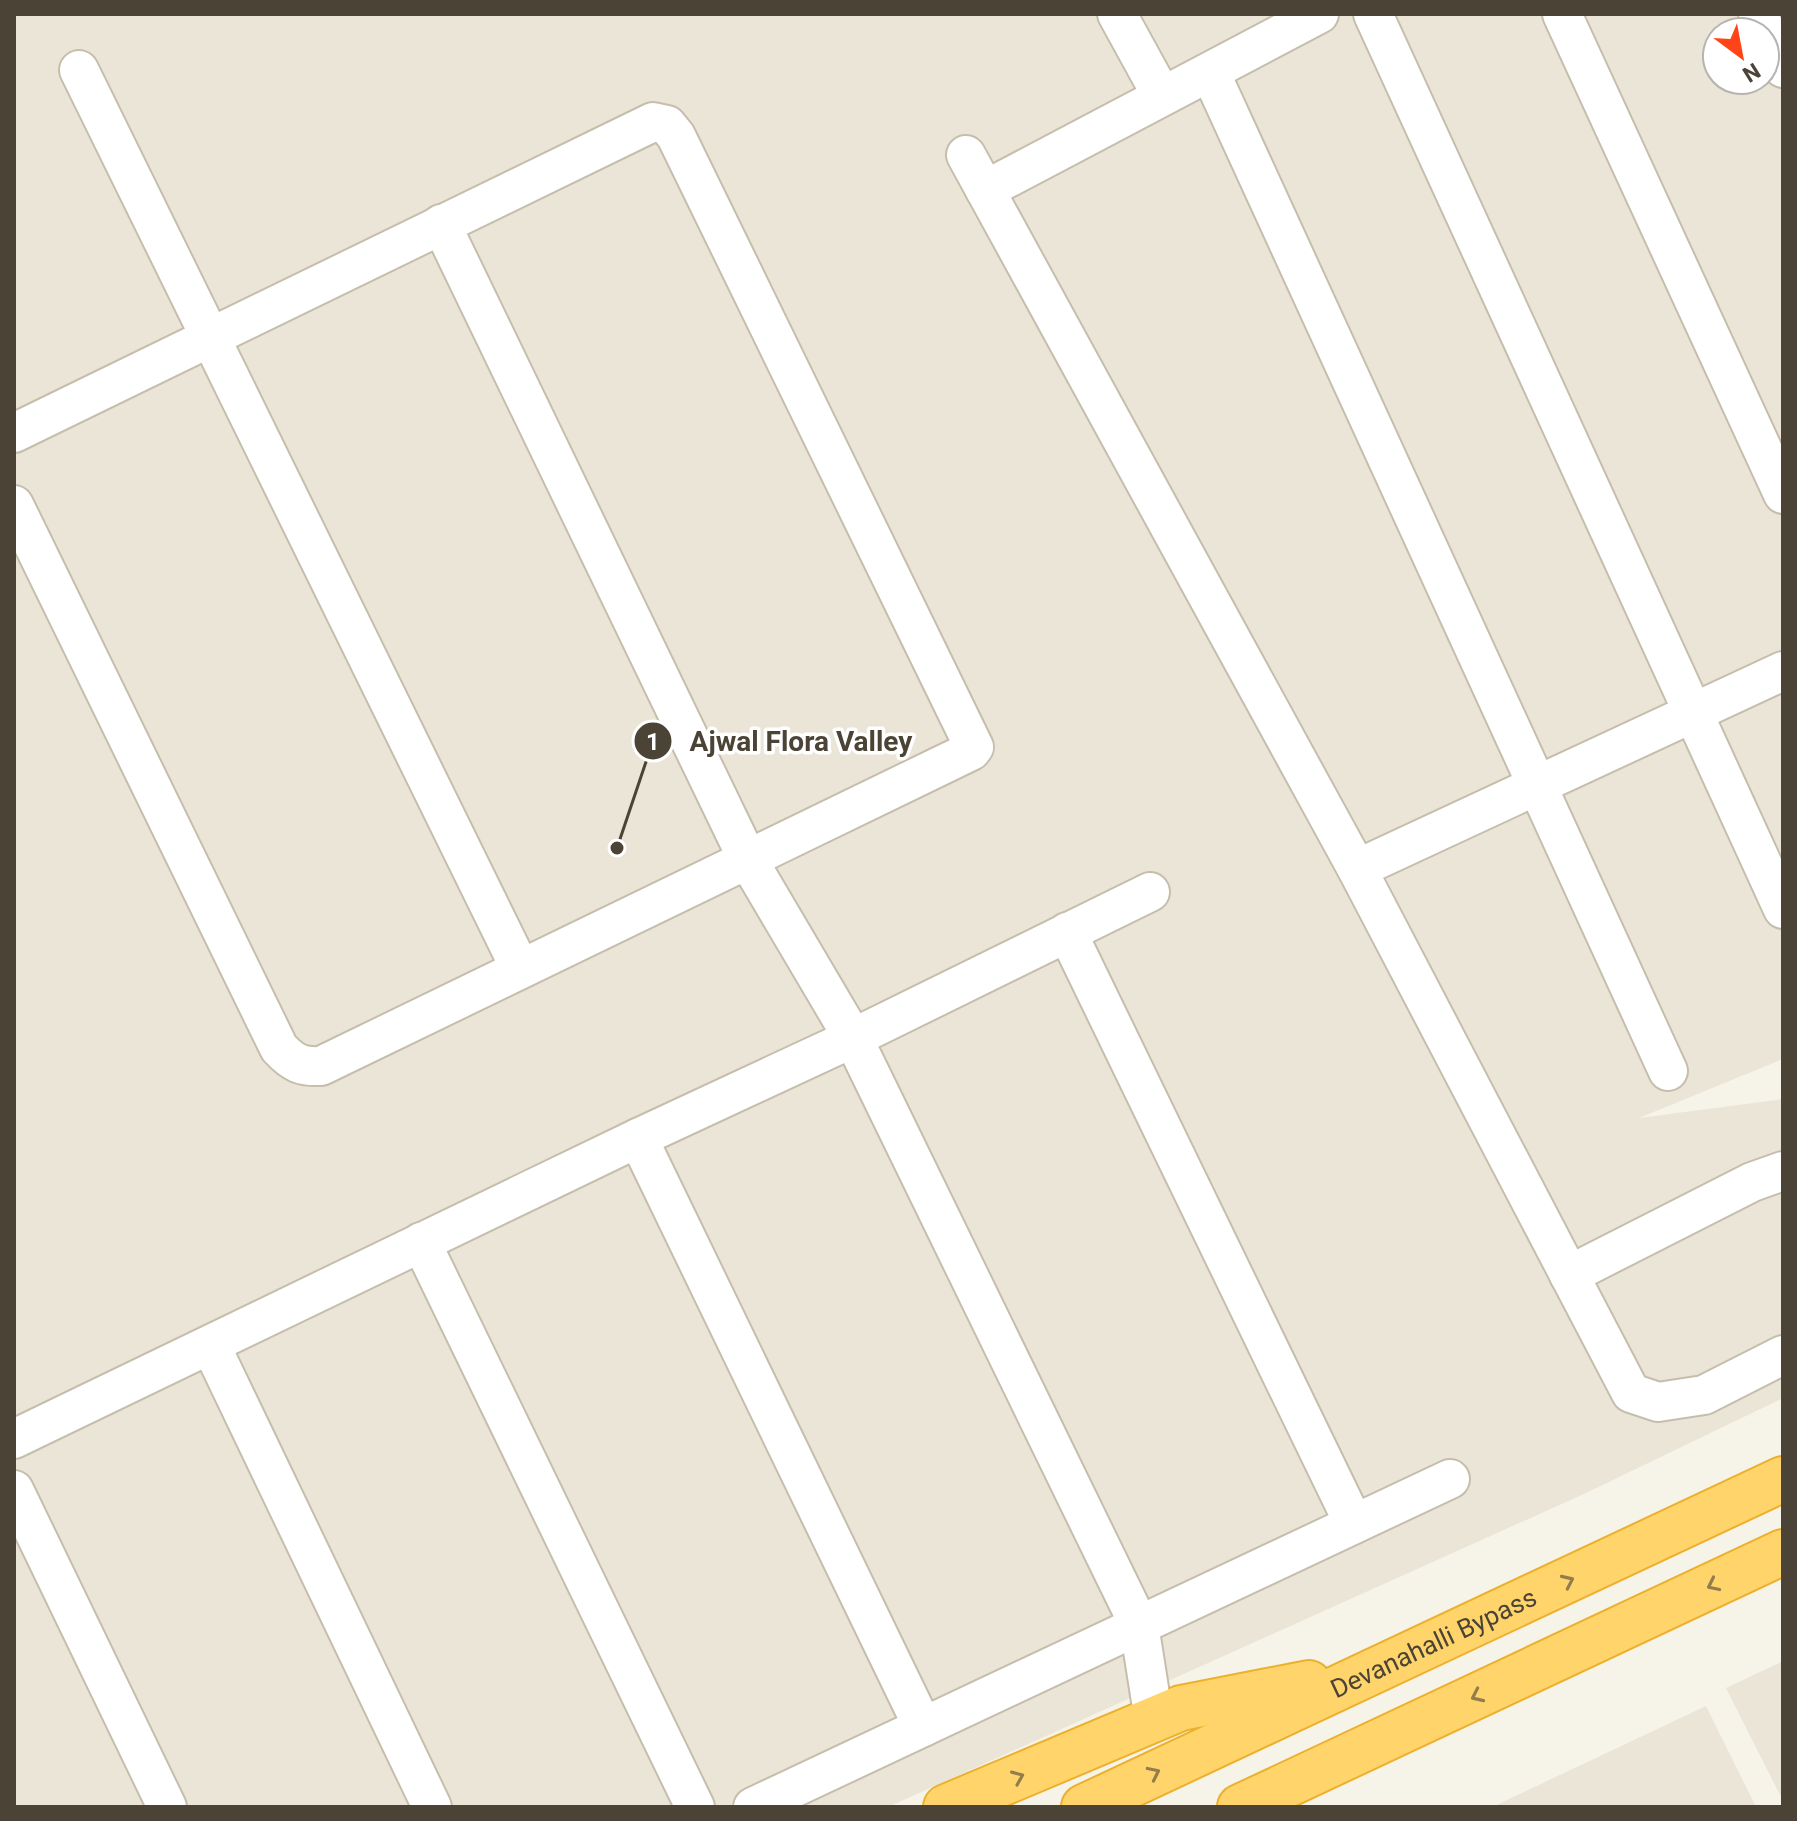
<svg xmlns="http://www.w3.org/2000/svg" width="1797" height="1821" font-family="Roboto,sans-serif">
  <rect width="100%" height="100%" fill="#f6f3e9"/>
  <g fill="#ebe5d7" fill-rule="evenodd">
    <path d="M14,14H1783V1059L1639,1118L1783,1099V1398L1586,1493L888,1807H14ZM1717,32H1765V80H1717Z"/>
    <path d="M1783,1661V1801L1726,1688Z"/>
    <path d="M1706,1706L1756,1807H1492Z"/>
  </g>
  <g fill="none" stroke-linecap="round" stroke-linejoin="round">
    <g stroke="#c6bead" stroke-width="42">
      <g id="street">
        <path d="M1117,14L1162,96"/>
        <path d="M1373,14L1783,909"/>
        <path d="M1562,14L1783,494"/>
        <path d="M1758,14L1783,68"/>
        <path d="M79,70L520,968"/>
        <path d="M1210,72L1668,1071"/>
        <path d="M966,155L1357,869L1631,1393L1658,1402L1704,1395L1783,1355"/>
        <path d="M985,190L1319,14"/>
        <path d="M441,224L748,860L853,1038L1139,1625L1154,1720"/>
        <path d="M14,433L653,122L667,125L676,136L974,747L971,751L321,1066C301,1067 293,1063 279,1048L14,505"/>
        <path d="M1357,869L1783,671"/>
        <path d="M1067,932L1354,1524"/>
        <path d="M638,1138L923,1727"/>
        <path d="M421,1242L695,1807"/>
        <path d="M1569,1275L1752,1182L1783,1171"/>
        <path d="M211,1346L432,1807"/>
        <path d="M14,1439L638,1138L853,1038L1150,892"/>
        <path d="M14,1490L167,1807"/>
        <path d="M753,1807L1450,1479"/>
      </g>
    </g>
    <g stroke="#edb02c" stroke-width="48">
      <g id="highway">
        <path d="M946,1807L1181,1708L1309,1683"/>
        <path id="s1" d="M1084,1807L1783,1479"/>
        <path d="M1240,1807L1783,1552"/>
      </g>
    </g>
    <use href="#street" stroke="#fff" stroke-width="38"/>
    <use href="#highway" stroke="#ffd56b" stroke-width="44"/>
  </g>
  <defs><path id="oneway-chevron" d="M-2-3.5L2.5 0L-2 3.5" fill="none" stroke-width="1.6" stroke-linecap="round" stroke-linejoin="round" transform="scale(2)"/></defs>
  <g stroke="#937e4b">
    <use href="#oneway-chevron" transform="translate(1568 1581) rotate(-25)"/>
    <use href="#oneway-chevron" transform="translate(1713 1585) rotate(154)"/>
    <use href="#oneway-chevron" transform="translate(1477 1696) rotate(155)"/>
    <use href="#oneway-chevron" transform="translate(1154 1773) rotate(-26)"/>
    <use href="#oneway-chevron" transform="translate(1018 1777) rotate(-23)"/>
  </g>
  <g text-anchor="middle" stroke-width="7" stroke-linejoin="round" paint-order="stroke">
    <g font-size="26" fill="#4b4436" stroke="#fff">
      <text dy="9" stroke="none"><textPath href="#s1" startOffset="386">Devanahalli Bypass</textPath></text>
    </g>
  </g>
  <path fill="none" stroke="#4b4436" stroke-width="3" d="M617 848L653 741"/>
  <g fill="#4b4436" stroke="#fff" stroke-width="3">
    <circle cx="617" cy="848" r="8"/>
    <circle cx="653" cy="741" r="20"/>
  </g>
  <g font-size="24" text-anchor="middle" font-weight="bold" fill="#fff">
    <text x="653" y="750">1</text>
  </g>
  <g font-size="28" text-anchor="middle" font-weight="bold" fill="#4b4436" stroke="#fff" stroke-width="7" stroke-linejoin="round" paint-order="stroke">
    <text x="801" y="751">Ajwal Flora Valley</text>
  </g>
  <rect width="1797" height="1821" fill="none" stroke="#4b4436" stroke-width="32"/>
  <g transform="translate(1741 56) rotate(148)"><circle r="38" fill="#ffffff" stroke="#b7b4af" stroke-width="2"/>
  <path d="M0-6L14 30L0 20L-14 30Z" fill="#ff4517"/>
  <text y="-12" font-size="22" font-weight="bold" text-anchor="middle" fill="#4b4436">N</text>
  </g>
</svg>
